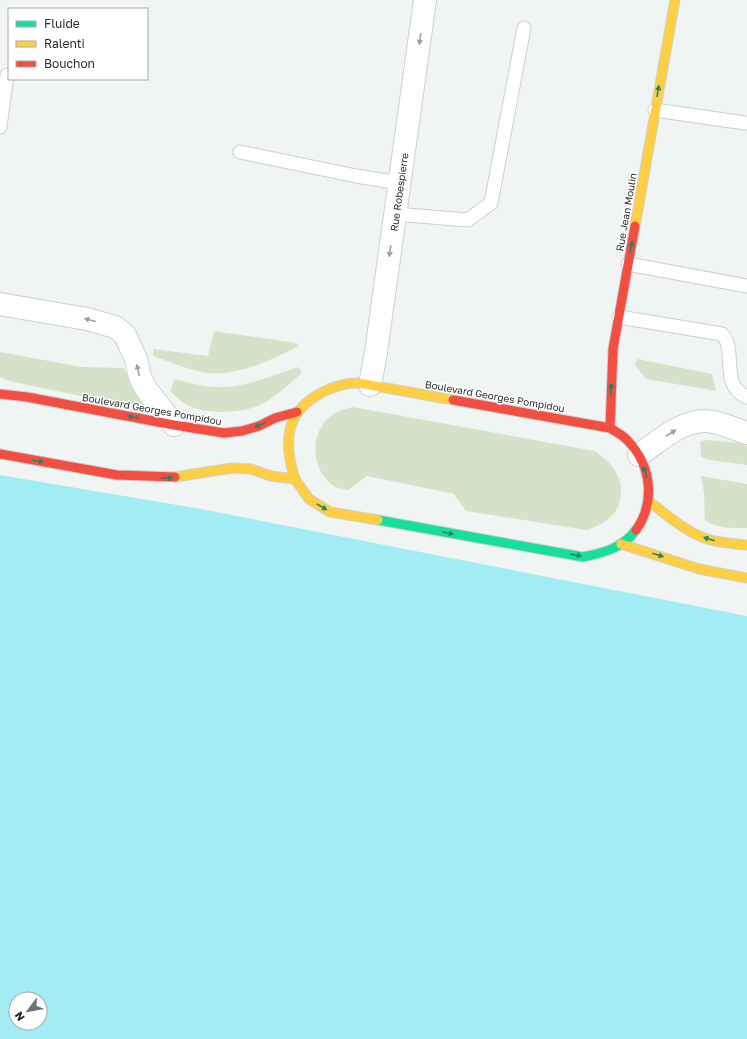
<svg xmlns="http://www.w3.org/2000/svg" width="747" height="1039" font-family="'Golos Text',sans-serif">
  <rect width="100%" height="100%" fill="#f0f5f3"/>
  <g fill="#d5e2c9">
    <path d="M214,331L296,343L299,346C273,359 239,376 209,373C190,371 171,362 153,356V349L208,356Z"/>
    <path d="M0,352L82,367L124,368L130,382L147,410L9,381L0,377Z"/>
    <path d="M637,359L712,374L716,391L646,379L635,365Z"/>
    <path d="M298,367L302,373C288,385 273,400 255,407C239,413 209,414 192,407C184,404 176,397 170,391L175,379C190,383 207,388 223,387C248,386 275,375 298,367Z"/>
    <path d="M353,407L595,451C612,463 625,478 620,500C619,503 619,507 617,509C611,520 598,526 587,530L466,511L454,494L367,476L348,490C344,489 339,488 335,487C312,473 308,434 330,417C337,411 345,409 353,407Z"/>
    <path d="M708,440L739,443L747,446V465L710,460L701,457L700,441Z"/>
    <path d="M701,476L747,484V528C733,528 716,529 705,520L704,493Z"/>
  </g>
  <path fill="#a2edf5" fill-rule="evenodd" d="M0,475L201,509L747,616V1039H0ZM16,999H40V1023H16Z"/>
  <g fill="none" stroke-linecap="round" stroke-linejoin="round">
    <g stroke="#cdd0cf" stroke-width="15">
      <g id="lane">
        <path d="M655,110L745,123"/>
        <path d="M0,127L7,75"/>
        <path d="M240,152L356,176L400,183"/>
        <path d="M395,214L468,220L491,203L524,28"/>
        <path d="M628,264L747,286"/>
        <path d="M619,317L722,334C723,336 726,339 727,342C733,360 723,387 747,397"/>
      </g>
    </g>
    <g stroke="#cdd0cf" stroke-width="24">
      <g id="street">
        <path d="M0,304L87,319L115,327L125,335L136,359L140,377L146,389L174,425"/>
        <path d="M370,385L376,352L425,0"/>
        <path d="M639,455C658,442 680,421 705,421C718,421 734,429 747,433"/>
      </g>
    </g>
    <g stroke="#cdd0cf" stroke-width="11">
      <path id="fast" d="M378,520L583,557C603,553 623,548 636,530"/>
    </g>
    <g stroke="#cdd0cf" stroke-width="11">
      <g id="slow">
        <path d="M635,226L675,0"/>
        <path d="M175,477L232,468L251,469L271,476L295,479L309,499L330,512L378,520"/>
        <path d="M295,479C283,442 285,411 323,392C334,386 347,383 359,383L453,400"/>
        <path d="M650,502C668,516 686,532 707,539C720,543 734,544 747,545"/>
        <path d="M621,544L699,569L747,578"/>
      </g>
    </g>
    <g stroke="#cdd0cf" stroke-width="11">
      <g id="jam">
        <path d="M0,394L27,397L174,425L224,433L242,431L259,426L275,418L297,412"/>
        <path d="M453,400L610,428C616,432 623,435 628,441C651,465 656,502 636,530"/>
        <path d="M610,428L613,349L635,226"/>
        <path d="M0,454L117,475L175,477"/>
      </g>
    </g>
    <use href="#lane" stroke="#fdfefd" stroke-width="13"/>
    <use href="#street" stroke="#fdfefd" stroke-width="22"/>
    <use href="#fast" stroke="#16e098" stroke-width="9"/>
    <use href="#slow" stroke="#ffcf43" stroke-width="9"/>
    <use href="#jam" stroke="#f24e42" stroke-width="9"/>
  </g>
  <defs><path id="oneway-solid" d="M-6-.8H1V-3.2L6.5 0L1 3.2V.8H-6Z"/></defs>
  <g fill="#9d9f9e">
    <use href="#oneway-solid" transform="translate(420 39) rotate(98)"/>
    <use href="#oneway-solid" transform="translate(390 251) rotate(98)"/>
    <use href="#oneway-solid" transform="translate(90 320) rotate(-166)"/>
    <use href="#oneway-solid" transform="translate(138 370) rotate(-102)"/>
    <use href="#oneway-solid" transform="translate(671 433) rotate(-32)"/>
  </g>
  <g fill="#1f8660">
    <use href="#oneway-solid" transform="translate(658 91) rotate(-80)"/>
    <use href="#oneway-solid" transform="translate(631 247) rotate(-80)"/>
    <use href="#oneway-solid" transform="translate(611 389) rotate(-88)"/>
    <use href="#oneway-solid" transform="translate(133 417) rotate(-169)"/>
    <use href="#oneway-solid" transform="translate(260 425) rotate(157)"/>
    <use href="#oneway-solid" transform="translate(38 461) rotate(10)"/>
    <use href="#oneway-solid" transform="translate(645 472) rotate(-108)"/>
    <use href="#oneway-solid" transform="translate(167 478) rotate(-1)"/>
    <use href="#oneway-solid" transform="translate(322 507) rotate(31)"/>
    <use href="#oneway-solid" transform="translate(448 533) rotate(10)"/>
    <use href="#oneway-solid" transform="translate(709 539) rotate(-162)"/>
    <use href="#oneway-solid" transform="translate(576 555) rotate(10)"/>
    <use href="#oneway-solid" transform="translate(658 555) rotate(17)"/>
  </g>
  <g text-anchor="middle" stroke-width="3" stroke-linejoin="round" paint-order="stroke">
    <g font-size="10" fill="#282b29" stroke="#fff">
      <text transform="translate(399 192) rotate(-82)" y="4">Rue Robespierre</text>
      <text transform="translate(626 212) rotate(-80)" y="4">Rue Jean Moulin</text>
      <text transform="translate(495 396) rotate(10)" y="4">Boulevard Georges Pompidou</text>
      <text transform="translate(152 409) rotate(10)" y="4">Boulevard Georges Pompidou</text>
    </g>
  </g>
  <rect x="8" y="8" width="140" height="72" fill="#ffffff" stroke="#a9aaa9"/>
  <rect x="16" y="21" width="20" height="6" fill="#16e098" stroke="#a9aaa9"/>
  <text x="44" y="28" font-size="12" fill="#282b29">Fluide</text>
  <rect x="16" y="41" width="20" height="6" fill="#ffcf43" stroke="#a9aaa9"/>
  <text x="44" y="48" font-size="12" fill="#282b29">Ralenti</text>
  <rect x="16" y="61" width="20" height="6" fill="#f24e42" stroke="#a9aaa9"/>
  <text x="44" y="68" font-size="12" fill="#282b29">Bouchon</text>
  <g transform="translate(28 1011) rotate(238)"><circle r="19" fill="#ffffff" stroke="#a9aaa9"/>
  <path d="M0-3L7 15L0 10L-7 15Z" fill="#6e7270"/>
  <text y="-6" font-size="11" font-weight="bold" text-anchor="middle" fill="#282b29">N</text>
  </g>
</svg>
